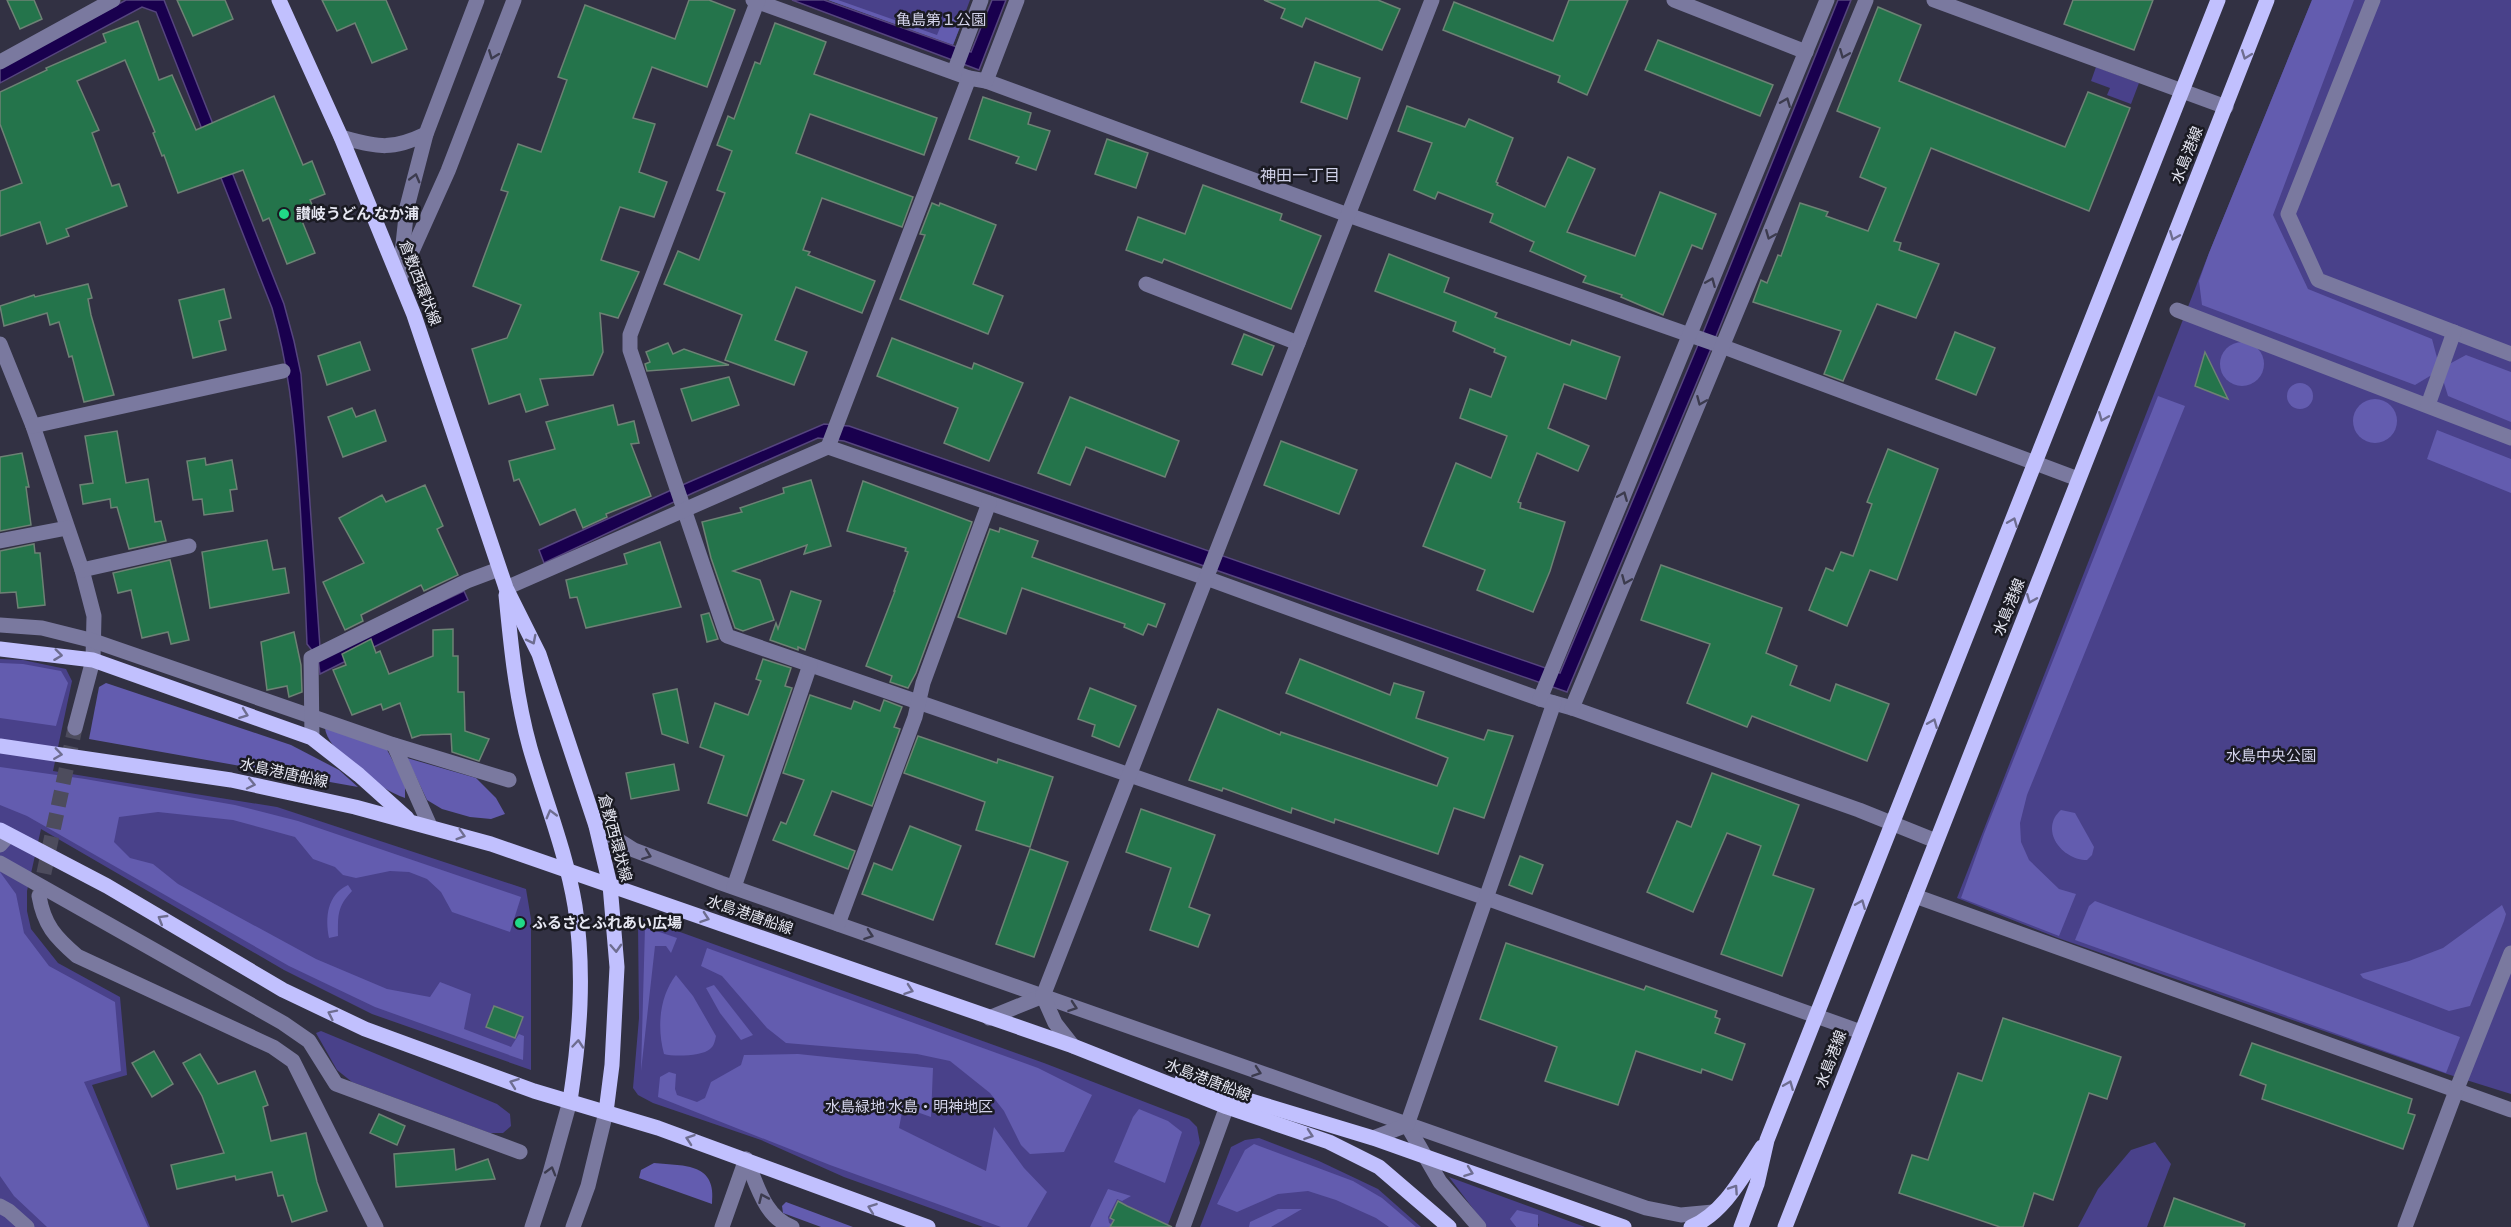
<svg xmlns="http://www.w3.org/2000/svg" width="2511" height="1227" font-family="Barlow,'Noto Sans JP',sans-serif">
  <rect width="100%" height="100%" fill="#323143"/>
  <g fill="#49418a">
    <path d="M828,0H970L953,45Z"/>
    <path d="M2312,0H2511V1094L2447,1074L2058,938L1957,898L2209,253Z"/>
    <path d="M2096,67L2139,83L2131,104L2107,95L2110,88L2091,81Z"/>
    <path d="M0,659L23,660L66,669L72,681L53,771L277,807L526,889L531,919V1070L372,1014L284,970L41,829L27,891V911L31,929L58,963L120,997L127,1075L92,1085L150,1227H0Z"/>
    <path d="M644,919L1044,1063L1189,1119L1197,1127L1200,1143L1167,1227H983L844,1177L761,1140L653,1103L638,1095L633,1088L639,1018L638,923Z"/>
    <path d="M321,1031L497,1104L510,1114L511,1126L503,1133H490L352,1082L337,1070L316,1033Z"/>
    <path d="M1259,1138L1319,1161L1378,1189L1421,1227H1200L1231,1147L1245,1140Z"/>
    <path d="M2155,1142L2171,1164L2147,1227H2078L2098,1189L2131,1150Z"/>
    <path d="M1449,1177L1585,1227H1538L1539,1224L1511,1219L1516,1227H1487Z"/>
  </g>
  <g fill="#635caf">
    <path d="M828,0H838L937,35L945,16L962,22L953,45Z"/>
    <path d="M2312,0H2354L2273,215L2308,289L2432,339L2440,369L2466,355L2511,372V422L2448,396L2440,370L2415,385L2202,305L2199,281L2209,253Z"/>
    <circle cx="2242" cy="364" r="22"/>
    <circle cx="2300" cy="396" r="13"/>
    <path d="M2158,396L2185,406L2027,795L2020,823L2021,842L2029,860L2059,889L2076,894L2059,936L1961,898L1984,834Z"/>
    <circle cx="2375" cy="421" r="22"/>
    <path d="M2437,430L2511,459V493L2427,459Z"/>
    <path d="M0,663L23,664L61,671L68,683L56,726L0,718Z"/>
    <path d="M106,683L291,745L339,770L358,787L89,739L99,687Z"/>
    <path d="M325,728L386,748L405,783V798C383,791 327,752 325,728Z"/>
    <path d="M407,758L476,778L496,798L505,814L491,819L470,817L442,809L427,800Z"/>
    <path d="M0,767L85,779L235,805L298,821L521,897L510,932L452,912L441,892L427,879L409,872L390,871L356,878L343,875L335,867L313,859L295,837L233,820L158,812L119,817L114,842L130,858L153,864L178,884L316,959L387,989L430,997L440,982L471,994L464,1029L511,1047L519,1034L524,1036L523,1060L375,1007L289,966L27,816L0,805Z"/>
    <path d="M2061,810L2075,813L2094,847L2092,855L2087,860C2061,860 2039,829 2061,810Z"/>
    <path d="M0,872L16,894L24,933L49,966L115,1002L121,1071L84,1082L148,1227H47L14,1196L0,1176Z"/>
    <path d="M348,885L352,891C337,907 338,915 338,936L329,938C325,917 327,895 348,885Z"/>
    <path d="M2095,901L2460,1037L2446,1073L2075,940L2089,906Z"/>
    <path d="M2502,905L2506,914L2504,921L2470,1006L2449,1011L2363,978L2360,974L2409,961L2443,948Z"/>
    <path d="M645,927L677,938L671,953L666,946H655L641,1071Z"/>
    <path d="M707,948L1038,1068L1092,1095L1064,1152L1030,1154L1021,1145L1004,1111L990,1093L950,1061L917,1054L786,1043L767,1028L722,976L701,966Z"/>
    <path d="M676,975L693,996L716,1036C715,1041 714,1046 710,1049C703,1056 674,1057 664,1054C657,1028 659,997 676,975Z"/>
    <path d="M714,985L753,1035L741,1040L720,1013L706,988Z"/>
    <path d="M798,1054L933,1068L931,1117L903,1107L899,1128L986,1171L994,1127L1024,1168L1047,1192L1027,1227H1001L830,1165L658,1097L660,1077L669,1072L676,1074L675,1089L677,1095L697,1102L705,1098L711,1082L741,1065L744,1055Z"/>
    <path d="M1139,1109L1168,1121L1182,1132L1165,1183L1114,1162L1133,1117Z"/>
    <path d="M1254,1144L1353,1181L1382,1198L1416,1227H1389L1376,1218L1336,1200L1308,1191L1278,1194L1237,1212L1217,1204L1245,1150Z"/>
    <path d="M654,1163C686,1166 717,1163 712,1204L639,1178L641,1170Z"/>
    <path d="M1108,1189L1131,1196L1122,1201L1117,1199L1108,1217L1109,1223L1117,1227H1090Z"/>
    <path d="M786,1202L853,1227H821L783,1213L782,1206Z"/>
    <path d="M1278,1209H1302L1271,1227H1249L1250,1222Z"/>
    <path d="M1517,1210L1538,1215V1227H1516L1510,1219Z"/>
  </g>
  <g fill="#19004e" stroke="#56457f" stroke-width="1.5">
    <path d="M126,0H164L284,304L294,341L301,374L320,647L330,654L464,591L468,600L320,674L318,658L307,644C305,587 302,531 298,475C294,418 288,363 272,308L156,12L142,7L0,83V68Z"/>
    <path d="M792,0H824L971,52L992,0H1006L979,70Z"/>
    <path d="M1838,0H1851L1713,344L1567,692L844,441L818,438L693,493L544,563L539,550L689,482L824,424L849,426L1560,673L1700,340Z"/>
  </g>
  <g fill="#24744b" stroke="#6d8275" stroke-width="1.5">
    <path d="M7,0H34L42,19L20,29Z"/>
    <path d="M177,0H225L233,19L193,36Z"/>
    <path d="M322,0H386L407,49L372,63L355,23L337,31Z"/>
    <path d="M689,0H709L735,10L707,87L652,67L633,118L655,124L639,172L667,182L654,217L620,207L601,260L639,272L618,318L600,313L603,352L593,375L540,379L548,405L526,412L520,394L489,404L472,349L507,338L521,305L473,286L508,192L501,190L518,144L541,152L567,80L558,77L585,5L675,39Z"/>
    <path d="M1264,0H1378L1400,9L1382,50L1306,18L1302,27L1281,18L1285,9Z"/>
    <path d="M1569,0H1628L1587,95L1558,82L1560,76L1443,30L1454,2L1553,41Z"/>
    <path d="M2073,0H2153L2134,50L2064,24Z"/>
    <path d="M1878,7L1921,25L1899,81L2065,147L2088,92L2130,108L2089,211L1931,148L1894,241L1901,243L1899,250L1939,264L1916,318L1877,304L1843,381L1824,374L1841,331L1753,302L1761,280L1767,283L1778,255L1781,256L1800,203L1828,212L1826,216L1868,231L1886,188L1860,177L1880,128L1837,111Z"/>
    <path d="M138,21L159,80L172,75L196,130L274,96L303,165L312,161L325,194L310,200L315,211L300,216L315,253L287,264L269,218L263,221L243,170L178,193L164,155L162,156L153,133L155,132L125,60L77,81L99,130L92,133L112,186L119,184L127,206L66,229L69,236L47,244L40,222L0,236V191L22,183L0,124V92L47,70L46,68L106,42L103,34Z"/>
    <path d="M775,23L826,42L814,74L937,118L924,155L810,114L796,153L913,197L902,227L822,198L803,250L810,252L808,255L875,281L862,313L796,287L775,340L807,352L794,385L725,360L742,315L664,284L678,251L699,260L725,193L717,190L732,151L717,145L728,116L734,119L755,62L760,64Z"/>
    <path d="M1658,40L1773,85L1760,116L1645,70Z"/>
    <path d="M1315,62L1360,78L1347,119L1301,102Z"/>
    <path d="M983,97L1031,113L1028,124L1050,131L1036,170L1016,163L1019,157L969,139Z"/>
    <path d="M1407,106L1465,127L1469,119L1513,138L1496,182L1498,183L1497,185L1545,207L1568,157L1595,169L1567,232L1635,256L1660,192L1716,214L1702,249L1692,245L1663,315L1621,297L1622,295L1583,282L1586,276L1530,251L1534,242L1490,222L1493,214L1438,192L1435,199L1414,190L1432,143L1398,131Z"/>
    <path d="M1107,139L1148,153L1136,188L1095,174Z"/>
    <path d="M1203,185L1282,214L1280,220L1321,236L1291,309L1164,259L1162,263L1126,250L1138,217L1185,234Z"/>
    <path d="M932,203L939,206L940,203L996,225L973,284L1003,296L988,334L900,299L925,235L920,234Z"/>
    <path d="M1389,254L1449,278L1444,292L1497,313L1495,317L1570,345L1572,340L1620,357L1606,399L1564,384L1548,428L1589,446L1578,471L1537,453L1518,502L1521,503L1520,508L1565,522L1550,571L1533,612L1477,590L1485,570L1423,546L1456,463L1491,478L1507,436L1460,418L1470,389L1491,397L1506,357L1494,352L1495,349L1453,331L1456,322L1375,291Z"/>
    <path d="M88,284L92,298L88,299L91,315L114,395L84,402L72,356L69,357L59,322L50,325L47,313L4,326L0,306L34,295L35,297Z"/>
    <path d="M224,289L231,318L219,321L226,350L193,358L179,300Z"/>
    <path d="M1955,332L1995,348L1976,395L1936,379Z"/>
    <path d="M1244,334L1274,346L1262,375L1232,364Z"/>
    <path d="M892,338L972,369L974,363L1023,383L989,461L944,443L958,408L877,376Z"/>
    <path d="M360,342L370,370L327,385L318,356Z"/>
    <path d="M668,343L673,354L684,349L729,365L647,371L645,364L650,362L646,352Z"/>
    <path d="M2205,352L2228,399L2195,386Z"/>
    <path d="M729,377L739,405L692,421L681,389Z"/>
    <path d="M1070,397L1179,441L1165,477L1086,447L1070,485L1038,473Z"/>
    <path d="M613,405L618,425L634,421L639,443L631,444L651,496L606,514L607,517L583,528L575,509L540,525L519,479L514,481L509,461L555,449L546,422Z"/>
    <path d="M352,408L356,417L375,410L386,441L343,457L328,417Z"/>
    <path d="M117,431L126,483L148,479L155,522L161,521L166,541L129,549L117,507L111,508L110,499L83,504L80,485L93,483L85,436Z"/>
    <path d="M1281,441L1357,470L1339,514L1264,485Z"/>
    <path d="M1888,449L1938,469L1897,580L1870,570L1847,626L1809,610L1826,568L1833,571L1841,552L1853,556L1872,504L1867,502Z"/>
    <path d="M22,453L29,487H26L31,525L0,531V457Z"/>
    <path d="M205,458L206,465L232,460L237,489L230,490L233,511L204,515L202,499L193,500L187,461Z"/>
    <path d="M811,480L831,546L804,554L807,545L733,571L760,580L774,620L743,631L735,628L711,558L702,522L742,512L740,508L784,493L783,488Z"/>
    <path d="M863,481L972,522L916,673L908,688L890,682L892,676L866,666L895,591H894L908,552L905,551L906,548L847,531Z"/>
    <path d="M425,485L443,526L437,529L458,575L424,591L421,585L361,615L363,621L345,630L323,582L364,563L339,518L382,495L386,502Z"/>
    <path d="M1000,528L1038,541L1032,557L1165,604L1156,627L1148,624L1143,635L1124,627L1125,624L1022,588L1006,634L958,617L990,529L999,532Z"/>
    <path d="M267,540L273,570L285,568L289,593L210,608L202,552Z"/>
    <path d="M660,542L681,607L586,628L577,597L570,598L566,580L627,564L624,554Z"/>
    <path d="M34,544L35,553H40L45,605L18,608L16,592L0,593V551Z"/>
    <path d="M170,560L189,640L171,644L168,632L142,638L131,590L118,593L113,573Z"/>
    <path d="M1661,565L1782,608L1766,653L1797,666L1790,685L1830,701L1836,684L1889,704L1867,761L1752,716L1747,727L1687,703L1710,644L1641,620Z"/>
    <path d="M791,591L821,601L805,650L798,647V650L770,640L776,623L778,629Z"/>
    <path d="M709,613L718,639L707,642L701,615Z"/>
    <path d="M453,629V656H458V692H464L465,731L489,739L479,761L452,752L451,734L421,735L412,738L400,703L383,710L381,704L352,715L333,670L346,665L342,654L371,639L376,653L380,651L389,674L433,656V630Z"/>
    <path d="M294,632L301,665L302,692L289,697L287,686L267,690L261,642Z"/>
    <path d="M763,659L791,668L785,686L792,688L747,816L708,803L724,756L700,747L715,703L748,715L761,681L756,679Z"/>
    <path d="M1300,659L1390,695L1394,683L1424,692L1416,718L1484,740L1488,730L1513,736L1484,818L1454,808L1438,854L1335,819L1334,823L1292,808L1291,813L1223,788L1222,791L1189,780L1218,709L1280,735L1281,732L1437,786L1448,758L1286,693Z"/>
    <path d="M1090,688L1136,706L1119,747L1092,736L1095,725L1078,719Z"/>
    <path d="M677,689L688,743L662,734L653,694Z"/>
    <path d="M810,695L851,709L854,701L880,711L884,700L902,707L894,727L900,729L872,806L832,791L814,835L855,851L848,869L773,840L781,822L786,824L804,780L783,773Z"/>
    <path d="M918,736L997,763L998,759L1053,777L1030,847L976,830L985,802L904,773Z"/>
    <path d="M674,764L679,790L631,799L626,773Z"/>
    <path d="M1712,773L1799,805L1773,875L1814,889L1782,976L1721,954L1761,846L1727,833L1693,912L1647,892L1677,821L1691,827Z"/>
    <path d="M1141,809L1215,835L1189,907L1210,915L1198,947L1150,930L1171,868L1126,852Z"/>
    <path d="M910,826L961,846L933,920L862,894L874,863L892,870Z"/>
    <path d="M1030,849L1068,862L1034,957L996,944Z"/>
    <path d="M1520,856L1543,865L1532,894L1509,885Z"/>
    <path d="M1506,943L1644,990L1646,986L1717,1011L1715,1017L1720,1019L1715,1033L1745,1044L1732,1080L1702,1069L1701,1073L1636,1051L1618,1105L1545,1081L1557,1047L1480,1019Z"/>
    <path d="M494,1006L523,1017L515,1038L486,1027Z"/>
    <path d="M2003,1018L2121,1057L2107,1099L2089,1093L2053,1200L2034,1193L2023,1227H2000L1899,1193L1912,1155L1928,1160L1958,1073L1982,1081Z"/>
    <path d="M2252,1043L2412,1099L2408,1113L2415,1115L2403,1149L2262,1099L2266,1085L2240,1075Z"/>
    <path d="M154,1051L173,1084L152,1097L132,1063Z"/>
    <path d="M200,1054L218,1084L255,1071L268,1105L263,1107L271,1141L306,1133L317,1182L327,1211L292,1222L283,1195L278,1196L272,1172L236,1180L235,1176L177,1189L171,1165L224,1153L202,1096L183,1063Z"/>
    <path d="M379,1114L405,1126L397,1145L370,1133Z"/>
    <path d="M454,1149L456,1170L488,1159L495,1179L396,1187L394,1154Z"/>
    <path d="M2174,1198L2245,1224L2244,1227H2164Z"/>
    <path d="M1118,1201L1127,1206L1172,1227H1110L1114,1220L1110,1218Z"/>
  </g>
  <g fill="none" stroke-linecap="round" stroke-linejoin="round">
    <path stroke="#4d4c5d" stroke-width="15" stroke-dasharray="15 8" stroke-linecap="butt" d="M39,896L75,728"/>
    <g stroke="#7a799f" stroke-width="15">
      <path d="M753,0L969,78L986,81L1348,215L1724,347L2078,479"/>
      <path d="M758,0L630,335V350L727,636L1486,898L1861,1032"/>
      <path d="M1674,0L1806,52"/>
      <path d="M1934,0L2226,107"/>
      <path d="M2373,0L2288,214L2318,280L2511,354"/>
      <path d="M0,62L113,0"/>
      <path d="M954,72L981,0"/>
      <path d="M986,81L1017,0"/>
      <path d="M341,137C379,147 390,151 426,134"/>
      <path d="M401,263L407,207L426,134L477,0"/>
      <path d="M400,278L448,171L514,0"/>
      <path d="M1146,284L1298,343"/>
      <path d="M2177,310L2511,438"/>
      <path d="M0,344L33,426L82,570L94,616L93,660L75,728"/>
      <path d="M2428,405L2454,332"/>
      <path d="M33,426L283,371"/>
      <path d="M828,447L969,78"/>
      <path d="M0,541L67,528"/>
      <path d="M82,570L189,546"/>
      <path d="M506,588L828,447L1206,578L1540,699L1572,708L1859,810L1936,841"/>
      <path d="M0,625L42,628L94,641L394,745L509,780"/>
      <path d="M1540,699L1827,0"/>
      <path d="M1572,708L1866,0"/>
      <path d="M312,738L311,658L467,581L499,569"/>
      <path d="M394,745L430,826"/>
      <path d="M596,826L634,850L721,883L1646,1208L1681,1215L1713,1212"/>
      <path d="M0,845L9,835"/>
      <path d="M0,863L283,1023L309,1041L336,1084L520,1152"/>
      <path d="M734,887L810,665"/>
      <path d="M39,896C44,925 55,937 77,956L273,1047L293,1061L376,1227"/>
      <path d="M1915,896L2511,1110"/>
      <path d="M838,924L915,717L923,683L989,503"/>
      <path d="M989,1018L1043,996"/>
      <path d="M1073,1046L1055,1023L1043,996L1432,0"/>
      <path d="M1407,1125L1440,1182L1479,1227"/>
      <path d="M1373,1138L1407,1125L1554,703"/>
      <path d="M746,1159C757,1184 764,1217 792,1227"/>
      <path d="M0,1206L9,1211L27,1227"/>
      <path d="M532,1227L550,1173L570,1101"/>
      <path d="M573,1227L588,1186L606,1112"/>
      <path d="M722,1227L746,1159"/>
      <path d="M1183,1227L1231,1095"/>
      <path d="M2405,1227L2456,1091L2511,953"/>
    </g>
    <g stroke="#c1c0fe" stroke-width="15">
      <path d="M279,0L341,137L414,315L506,588L539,654L596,826L610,885L617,967L612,1065L606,1112"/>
      <path d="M506,595C511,647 516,698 530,748C545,800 566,852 575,906C585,972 580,1036 570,1101"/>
      <path d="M0,649L93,660L312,738L359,775L407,818"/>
      <path d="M0,746L231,780L355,807L491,844L1073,1046L1227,1107L1329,1142L1379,1167L1449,1227"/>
      <path d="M0,830L107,886L283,990L365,1029L534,1091L658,1128L928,1227"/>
      <path d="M1182,1080L1373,1138L1624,1227"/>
      <path d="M1691,1227C1724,1213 1743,1176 1762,1147"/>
      <path d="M1741,1227L1757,1184L1767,1140L2218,0"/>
      <path d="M1785,1227L2267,0"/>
    </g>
  </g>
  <defs><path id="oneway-chevron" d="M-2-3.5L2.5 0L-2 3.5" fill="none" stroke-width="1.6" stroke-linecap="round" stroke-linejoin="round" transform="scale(1.5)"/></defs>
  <g stroke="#3c3b4e">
    <use href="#oneway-chevron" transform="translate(1844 54) rotate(112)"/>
    <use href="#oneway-chevron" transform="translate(493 55) rotate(111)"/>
    <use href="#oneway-chevron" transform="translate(1786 102) rotate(-68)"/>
    <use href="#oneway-chevron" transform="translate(415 178) rotate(-75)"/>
    <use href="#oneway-chevron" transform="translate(1770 235) rotate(112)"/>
    <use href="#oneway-chevron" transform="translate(1711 282) rotate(-67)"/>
    <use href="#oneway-chevron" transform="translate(1701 401) rotate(113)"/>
    <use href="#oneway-chevron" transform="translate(1623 496) rotate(-68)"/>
    <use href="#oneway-chevron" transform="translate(1626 580) rotate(113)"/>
    <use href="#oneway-chevron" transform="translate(647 855) rotate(21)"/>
    <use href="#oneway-chevron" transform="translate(869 935) rotate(19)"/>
    <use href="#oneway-chevron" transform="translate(1073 1007) rotate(19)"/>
    <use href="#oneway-chevron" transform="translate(1257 1072) rotate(19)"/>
    <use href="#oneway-chevron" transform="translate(551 1171) rotate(-74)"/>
    <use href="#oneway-chevron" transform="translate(763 1198) rotate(-114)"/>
  </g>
  <g stroke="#6e6d90">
    <use href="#oneway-chevron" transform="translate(2246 55) rotate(111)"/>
    <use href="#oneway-chevron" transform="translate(2174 236) rotate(112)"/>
    <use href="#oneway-chevron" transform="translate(2103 417) rotate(112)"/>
    <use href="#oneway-chevron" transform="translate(2013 522) rotate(-68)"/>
    <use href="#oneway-chevron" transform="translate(2031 599) rotate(112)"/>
    <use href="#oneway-chevron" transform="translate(532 640) rotate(63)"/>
    <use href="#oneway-chevron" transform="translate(58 655) rotate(7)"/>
    <use href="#oneway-chevron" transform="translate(244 714) rotate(20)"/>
    <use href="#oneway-chevron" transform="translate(1933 723) rotate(-68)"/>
    <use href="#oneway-chevron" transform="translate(58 754) rotate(8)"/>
    <use href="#oneway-chevron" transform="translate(251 784) rotate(12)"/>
    <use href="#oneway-chevron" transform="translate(551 814) rotate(-105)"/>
    <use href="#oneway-chevron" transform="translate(461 835) rotate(17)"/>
    <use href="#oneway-chevron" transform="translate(1861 904) rotate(-68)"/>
    <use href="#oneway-chevron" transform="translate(705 918) rotate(19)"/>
    <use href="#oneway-chevron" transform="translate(162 919) rotate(-149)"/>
    <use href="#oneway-chevron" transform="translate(616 948) rotate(87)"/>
    <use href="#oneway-chevron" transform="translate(909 990) rotate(19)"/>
    <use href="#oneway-chevron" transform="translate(332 1014) rotate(-154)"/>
    <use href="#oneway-chevron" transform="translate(578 1044) rotate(-85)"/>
    <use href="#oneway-chevron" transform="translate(514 1083) rotate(-160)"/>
    <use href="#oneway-chevron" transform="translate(1789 1085) rotate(-68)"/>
    <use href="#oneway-chevron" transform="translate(1309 1135) rotate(19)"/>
    <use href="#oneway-chevron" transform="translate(690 1139) rotate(-161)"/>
    <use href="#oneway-chevron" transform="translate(1469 1172) rotate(20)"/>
    <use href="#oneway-chevron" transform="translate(1734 1189) rotate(-56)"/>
    <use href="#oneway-chevron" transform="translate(872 1208) rotate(-160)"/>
  </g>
  <g fill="#21d887" stroke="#1a1a22" stroke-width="2">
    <circle cx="284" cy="214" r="6"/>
    <circle cx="520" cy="923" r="6"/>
  </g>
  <g text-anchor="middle" stroke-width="5" stroke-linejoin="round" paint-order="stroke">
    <g font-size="15" fill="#d4d4eb" stroke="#1a1a22">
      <text x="941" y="25">亀島第１公園</text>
      <text x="2271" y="761">水島中央公園</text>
      <text x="909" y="1112">水島緑地 水島・明神地区</text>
    </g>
    <g font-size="15" fill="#e6e7f2" stroke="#1a1a22">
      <text transform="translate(2187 155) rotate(-68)" y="5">水島港線</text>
      <text transform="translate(420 283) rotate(69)" y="5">倉敷西環状線</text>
      <text transform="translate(2009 607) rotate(-68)" y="5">水島港線</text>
      <text transform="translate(284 773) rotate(12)" y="5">水島港唐船線</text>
      <text transform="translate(615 838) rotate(75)" y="5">倉敷西環状線</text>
      <text transform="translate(750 915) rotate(19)" y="5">水島港唐船線</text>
      <text transform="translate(1831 1059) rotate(-69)" y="5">水島港線</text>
      <text transform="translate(1208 1080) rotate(21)" y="5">水島港唐船線</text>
    </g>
    <g font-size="15" font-weight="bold" fill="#e6e7f2" stroke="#1a1a22" text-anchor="start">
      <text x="296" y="219">讃岐うどん なか浦</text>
      <text x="532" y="928">ふるさとふれあい広場</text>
    </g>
    <g font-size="16" fill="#cfd0e7" stroke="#1a1a22">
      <text x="1300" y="181">神田一丁目</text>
    </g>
  </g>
</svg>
